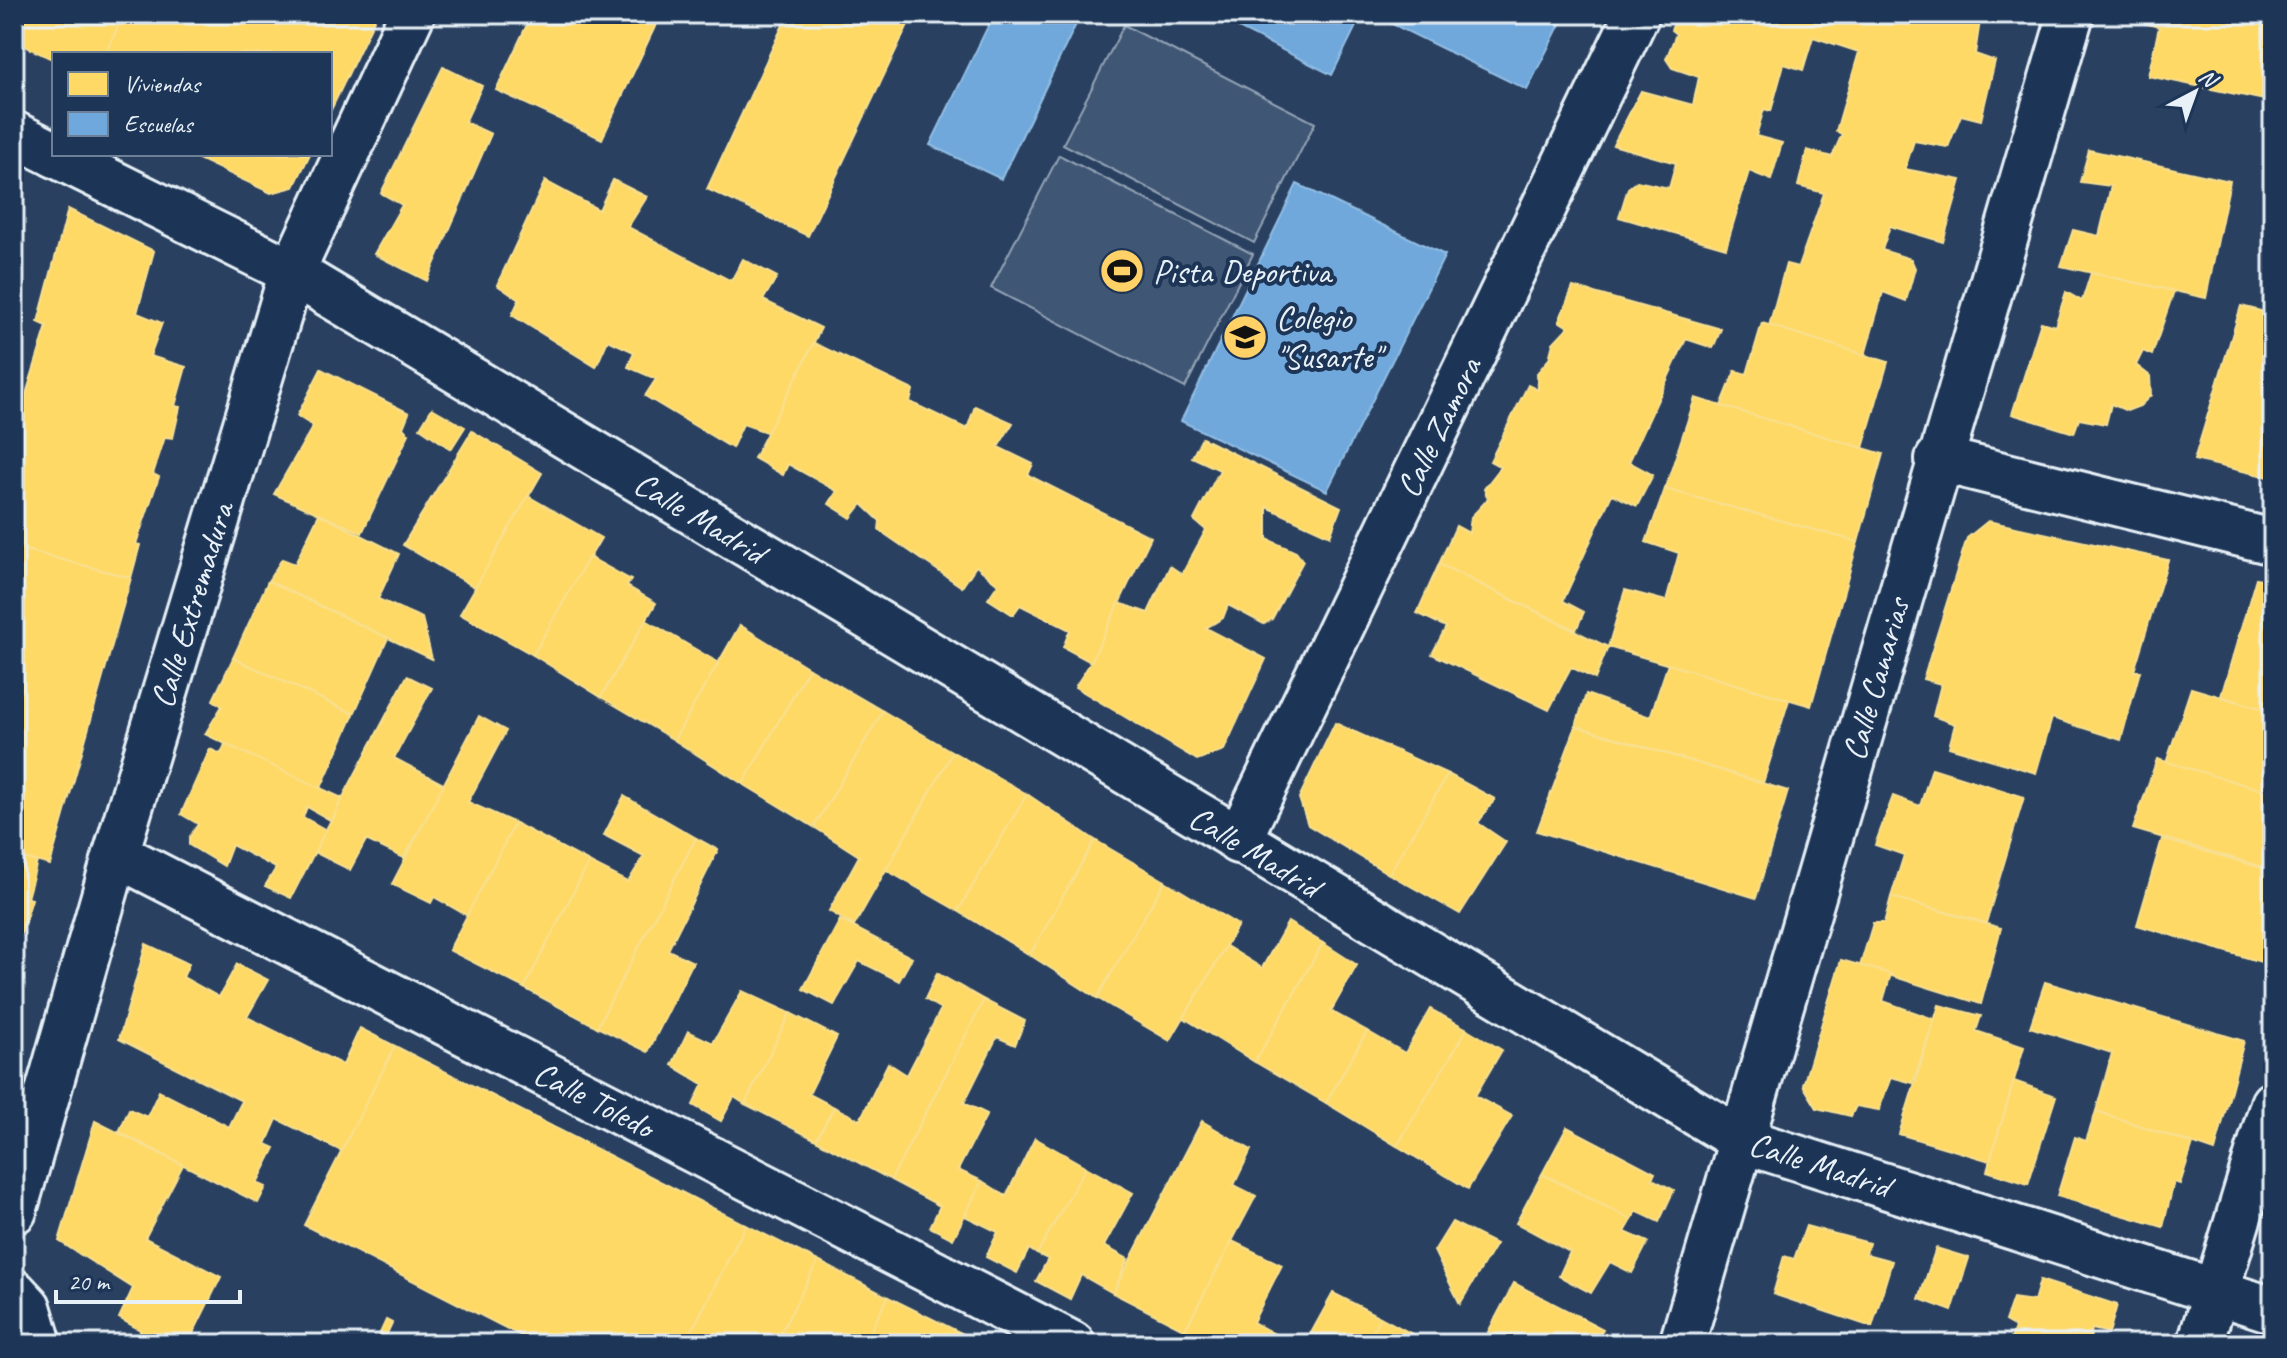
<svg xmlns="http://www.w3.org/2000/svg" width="2287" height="1358" font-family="Caveat,sans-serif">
  <rect width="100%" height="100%" fill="#294061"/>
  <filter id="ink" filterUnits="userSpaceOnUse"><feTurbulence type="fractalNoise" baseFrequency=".0125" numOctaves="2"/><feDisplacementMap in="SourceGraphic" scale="16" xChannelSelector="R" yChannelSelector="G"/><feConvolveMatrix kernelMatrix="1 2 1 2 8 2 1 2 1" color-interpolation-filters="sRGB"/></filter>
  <g filter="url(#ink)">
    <g fill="#415774" stroke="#94a4b6" stroke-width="2">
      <path d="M1124,25L1315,123L1254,243L1063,144Z"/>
      <path d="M1059,155L1253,254L1185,388L991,288Z"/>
    </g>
    <g fill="#ffd966" stroke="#f8e092" stroke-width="2">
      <path d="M14,14H95L119,25L105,54H54V60L14,41Z"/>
      <path d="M124,14H377L330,112V54H105Z"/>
      <path d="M532,14H661L602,139L496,90Z"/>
      <path d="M788,14H913L808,236L707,189Z"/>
      <path d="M1678,14H1981L1975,54L1995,61L1981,120L1961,115L1948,147L1914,141L1905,169L1961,180L1943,242L1890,226L1882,250L1911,259L1915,268L1906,301L1883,292L1865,355L1769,326L1786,264L1798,267L1824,193L1798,186L1807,150L1832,157L1842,134L1836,131L1859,52L1813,37L1803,70L1784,64L1771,111L1764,109L1756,136L1782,143L1771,180L1749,171L1726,248L1619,217L1628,188L1637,181L1669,188L1676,163L1613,145L1641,91L1693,105L1699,77L1672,68L1666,59L1676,34L1671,30Z"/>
      <path d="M2143,14H2241L2273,21V68L2265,100L2148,76L2159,27L2141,22Z"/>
      <path d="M2241,14H2273V21Z"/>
      <path d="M443,67L482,86L465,122L491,134L427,281L374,254L402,205L381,193Z"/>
      <path d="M2089,150L2230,181L2206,298L2061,266L2073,230L2099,236L2111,186L2080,182Z"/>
      <path d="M188,154H310L294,187L271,193Z"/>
      <path d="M613,180L647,197L628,227L731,281L743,259L777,277L763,300L821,328L769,433L743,424L732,448L645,396L656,379L628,367L634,352L608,340L596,367L512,315L519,300L497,285L545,181L599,210Z"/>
      <path d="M14,182L21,186L14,207Z"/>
      <path d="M68,209L154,251L137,313L162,323L150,356L186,367L175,406L180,407L173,438L165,437L153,474L159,477L136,544L140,545L131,578L14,547V433L47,326L38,322Z"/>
      <path d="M2091,273L2174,291L2152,355L2143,351L2136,365L2150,376L2151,395L2140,406L2127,411L2111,404L2106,424L2079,419L2074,433L2012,414L2041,322L2055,326L2066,292L2082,301Z"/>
      <path d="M1573,287L1721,329L1713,348L1686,339L1629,462L1653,475L1637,506L1612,494L1563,601L1584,612L1576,630L1439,564L1456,526L1469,533L1471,517L1488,499L1484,489L1501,467L1490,461L1528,385L1538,390L1537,373L1549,359L1553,343L1568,327L1559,321Z"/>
      <path d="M2241,306L2273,314V478L2194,460Z"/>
      <path d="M1762,323L1888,362L1863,448L1721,406L1735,371L1747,374Z"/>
      <path d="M814,343L913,390L910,402L967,429L975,406L1013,423L998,447L1033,464L1028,475L1151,537L1091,662L1063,647L1070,630L1020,605L1013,615L988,599L998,584L976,566L962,587L879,530L880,521L862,504L851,518L829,504L837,491L788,464L783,475L754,458Z"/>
      <path d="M321,369L409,413L403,428L409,434L362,533L274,494L313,426L297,416Z"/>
      <path d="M1695,398L1883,454L1858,542L1665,489Z"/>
      <path d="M432,408L465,427L451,449L420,428Z"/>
      <path d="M472,431L542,473L476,588L403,545Z"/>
      <path d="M1202,438L1341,507L1330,536L1267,507V539L1296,552L1303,561L1272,619L1264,624L1228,605L1223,618L1206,628L1266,659L1224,750L1197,760L1075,687L1091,662L1119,603L1148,613L1170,566L1182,574L1206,530L1194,520L1220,470L1192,457Z"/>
      <path d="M1665,489L1858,542L1811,706L1608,647L1625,590L1666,601L1679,553L1646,542Z"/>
      <path d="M528,496L601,538L533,655L460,614Z"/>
      <path d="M319,514L399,554L378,599L422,618L432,659L268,581L282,559L295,564Z"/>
      <path d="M1988,521L2168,560L2134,671H2140L2121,740L2052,718L2036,773L1949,747L1955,724L1933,716L1941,684L1923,679L1967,538Z"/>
      <path d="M14,547L131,578L50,865L14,855Z"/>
      <path d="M589,557L631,580L627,586L656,603L601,697L533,655Z"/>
      <path d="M1439,564L1608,647L1595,679L1571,667L1549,710L1432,654L1446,627L1417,613Z"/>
      <path d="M2256,578L2273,581V712L2221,696Z"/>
      <path d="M268,581L388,638L354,714L233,658Z"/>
      <path d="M646,620L719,663L674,740L601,697Z"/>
      <path d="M740,625L809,668L743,784L674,740Z"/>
      <path d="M233,658L354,714L320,790L205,734L222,706L213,700Z"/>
      <path d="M1668,664L1789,700L1763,783L1576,726L1586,694L1650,717Z"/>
      <path d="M809,668L883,711L814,827L743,784Z"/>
      <path d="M407,676L432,688L394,758L445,785L404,858L366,840L350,870L314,852Z"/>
      <path d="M2191,688L2273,712V763L2263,790L2166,763Z"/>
      <path d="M883,711L953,752L854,926L829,911L859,856L814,827Z"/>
      <path d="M479,716L506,731L468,802L515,823L468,916L434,897L431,903L392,884Z"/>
      <path d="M1335,723L1448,774L1389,874L1308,825L1299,798Z"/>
      <path d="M1576,726L1788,791L1756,898L1537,831Z"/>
      <path d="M225,744L342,798L332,821L307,807L303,817L326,830L291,898L265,886L276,868L232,845L224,866L189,845V838L198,824L181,814L210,749L221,754Z"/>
      <path d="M953,752L1027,794L958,911L886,870Z"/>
      <path d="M2157,759L2273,793L2270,869L2133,829Z"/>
      <path d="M1932,768L2024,797L1986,923L1891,897L1904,855L1875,845L1893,796L1920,806Z"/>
      <path d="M1448,774L1495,799L1478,823L1506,842L1460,914L1389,874Z"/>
      <path d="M1027,794L1095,840L1030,955L958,911Z"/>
      <path d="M624,796L696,838L597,1027L524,988L589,862L628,882L644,856L604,835Z"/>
      <path d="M515,823L589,862L524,988L449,950Z"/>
      <path d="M696,838L718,850L668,950L693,962L648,1052L597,1027Z"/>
      <path d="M2162,839L2273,871V948L2268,964L2137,925Z"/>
      <path d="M1095,840L1165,881L1097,998L1030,955Z"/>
      <path d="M14,855L37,862L27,898L32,899L21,935L17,932L14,942Z"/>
      <path d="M1165,881L1238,925L1170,1041L1097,998Z"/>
      <path d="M1891,897L2001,928L1981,1004L1860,966L1873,923H1884Z"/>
      <path d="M840,920L912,958L899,981L859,961L834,1005L803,989Z"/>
      <path d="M1288,922L1323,943L1255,1062L1184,1018L1226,946L1262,968Z"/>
      <path d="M1323,943L1357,965L1331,1011L1367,1031L1326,1103L1255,1062Z"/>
      <path d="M146,944L189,964L183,977L219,997L237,964L268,980L247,1017L343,1065L360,1028L395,1046L343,1152L277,1119L266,1144L275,1148L257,1183L266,1187L258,1203L119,1132L129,1109L147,1117L159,1091L229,1127L242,1101L119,1039Z"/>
      <path d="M1841,960L1891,974L1883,1001L1934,1019L1913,1083L1891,1077L1879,1110L1856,1106L1851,1116L1817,1108L1803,1085Z"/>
      <path d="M937,973L984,1000L891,1180L816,1140L834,1107L860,1120L888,1063L907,1075L941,1009L925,999Z"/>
      <path d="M2045,982L2244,1041L2215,1151L2096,1111L2112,1053L2030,1027Z"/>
      <path d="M742,991L790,1013L745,1104L734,1097L721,1121L693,1105L703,1084L672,1065L688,1031L713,1043Z"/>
      <path d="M984,1000L1025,1021L1015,1045L997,1037L964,1103L987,1114L958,1170L982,1181L953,1239L930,1227L940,1206L891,1180Z"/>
      <path d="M1939,1005L1981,1016L1976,1031L2024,1047L1990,1161L1899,1134Z"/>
      <path d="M1430,1009L1467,1029L1397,1146L1326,1103L1367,1031L1405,1053Z"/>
      <path d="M790,1013L837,1037L809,1094L834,1107L816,1140L745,1104Z"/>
      <path d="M1467,1029L1502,1050L1475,1096L1512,1116L1468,1189L1397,1146Z"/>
      <path d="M395,1046L746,1225L685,1344H537L304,1225Z"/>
      <path d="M2014,1081L2056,1096L2028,1184L1987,1171Z"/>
      <path d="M2096,1111L2193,1144L2180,1184L2174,1182L2163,1227L2057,1196L2075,1137L2086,1141Z"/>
      <path d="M95,1121L183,1165L145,1238L221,1277L188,1344L140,1341V1330L119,1318L133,1288L59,1241Z"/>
      <path d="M1202,1121L1251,1150L1234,1185L1256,1196L1185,1330L1113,1293Z"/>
      <path d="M1567,1127L1655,1173L1652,1179L1674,1190L1659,1222L1636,1211L1632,1220L1542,1174Z"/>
      <path d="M1035,1138L1086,1167L1037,1254L1029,1249L1017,1273L986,1257L998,1232L965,1216L982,1181L1006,1196Z"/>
      <path d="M1086,1167L1133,1193L1104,1246L1128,1259L1113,1293L1081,1275L1070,1299L1036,1281L1048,1259L1037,1254Z"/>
      <path d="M1542,1174L1632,1220L1625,1232L1648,1242L1632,1273L1610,1262L1591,1293L1559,1276L1570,1252L1516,1223Z"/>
      <path d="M1452,1222L1496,1244L1460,1304L1434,1251Z"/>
      <path d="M746,1225L818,1261L775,1344H685Z"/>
      <path d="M1806,1226L1869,1243L1866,1254L1892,1261L1872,1327L1773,1294L1784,1256L1794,1259Z"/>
      <path d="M1232,1241L1282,1265L1253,1322L1276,1335L1272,1344H1192L1196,1336L1185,1330Z"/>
      <path d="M1936,1248L1969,1258L1952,1311L1919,1299Z"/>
      <path d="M818,1261L888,1297L864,1344H775Z"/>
      <path d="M2040,1280L2117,1305L2109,1333L2092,1329L2089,1344H2009L2015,1327L2005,1321L2013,1298L2034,1301Z"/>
      <path d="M1514,1283L1603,1329L1595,1344H1511L1488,1332Z"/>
      <path d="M1333,1293L1380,1317L1366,1344H1305Z"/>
      <path d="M888,1297L959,1332L952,1344H864Z"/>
      <path d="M1380,1317L1429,1343L1428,1344H1366Z"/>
      <path d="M386,1320L392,1323L385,1338L396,1344H375Z"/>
      <path d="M959,1332L983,1344H952Z"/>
      <path d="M1276,1335L1295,1344H1272Z"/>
    </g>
    <g fill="#6fa8dc" stroke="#93bee4" stroke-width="2">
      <path d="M994,14H1081L1001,179L930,145Z"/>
      <path d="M1211,14H1362L1332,75Z"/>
      <path d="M1372,14H1565L1527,90Z"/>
      <path d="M1297,184L1445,255L1327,491L1181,421Z"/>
    </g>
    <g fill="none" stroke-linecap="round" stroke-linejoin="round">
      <g stroke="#e8f1f8" stroke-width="50">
        <g id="minor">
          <path d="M14,134L54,154"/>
          <path d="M54,154L292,272L1741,1140L2273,1310"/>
          <path d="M1938,459L2273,542"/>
          <path d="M1238,841L1637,14"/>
          <path d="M116,854L1072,1344"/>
          <path d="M14,1211L116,854L292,272L412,14"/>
          <path d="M14,1292L28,1307L39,1344"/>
          <path d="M1682,1344L2071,14"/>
          <path d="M2200,1344L2273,1104"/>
        </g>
      </g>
      <use href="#minor" stroke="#1d3557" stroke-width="44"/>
    </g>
  </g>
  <defs>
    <g id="stadium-disc" transform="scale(2.3)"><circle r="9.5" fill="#ffd166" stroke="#1d3557"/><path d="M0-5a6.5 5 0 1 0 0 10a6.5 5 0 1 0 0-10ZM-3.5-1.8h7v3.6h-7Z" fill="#111"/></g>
    <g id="school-disc" transform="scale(2.3)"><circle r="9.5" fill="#ffd166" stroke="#1d3557"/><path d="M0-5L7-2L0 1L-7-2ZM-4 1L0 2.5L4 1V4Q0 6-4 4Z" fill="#111"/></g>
  </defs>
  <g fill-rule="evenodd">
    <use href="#stadium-disc" x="1122" y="271"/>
    <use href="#school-disc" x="1245" y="337"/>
  </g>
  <g text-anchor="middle" stroke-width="8" stroke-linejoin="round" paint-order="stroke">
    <g font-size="34" fill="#e8f1f8" stroke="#1d3557" text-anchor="start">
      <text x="1153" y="283">Pista Deportiva</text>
      <text x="1276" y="329">Colegio<tspan x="1276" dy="39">"Susarte"</tspan></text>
    </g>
    <g font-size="34" fill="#e8f1f8" stroke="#1d3557">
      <text transform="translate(1438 427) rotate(-64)" y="12">Calle Zamora</text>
      <text transform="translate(700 517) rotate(31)" y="12">Calle Madrid</text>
      <text transform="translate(191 605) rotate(-73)" y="12">Calle Extremadura</text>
      <text transform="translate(1875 679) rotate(-74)" y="12">Calle Canarias</text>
      <text transform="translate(1255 851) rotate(31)" y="12">Calle Madrid</text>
      <text transform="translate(594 1099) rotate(27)" y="12">Calle Toledo</text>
      <text transform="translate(1820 1164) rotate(18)" y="12">Calle Madrid</text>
    </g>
  </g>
  <rect width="2287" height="1358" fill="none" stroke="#1d3557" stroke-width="48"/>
  <rect x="24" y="24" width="2239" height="1310" fill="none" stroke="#e8f1f8" stroke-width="3" filter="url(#ink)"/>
  <rect x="52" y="52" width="280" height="104" fill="#1d3557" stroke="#6e8097" stroke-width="2"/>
  <rect x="68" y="72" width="40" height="24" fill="#ffd966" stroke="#6e8097" stroke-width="2"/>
  <text x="124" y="92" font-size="24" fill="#e8f1f8">Viviendas</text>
  <rect x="68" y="112" width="40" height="24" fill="#6fa8dc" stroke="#6e8097" stroke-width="2"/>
  <text x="124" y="132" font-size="24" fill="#e8f1f8">Escuelas</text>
  <g transform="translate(2195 92) rotate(41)" stroke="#1d3557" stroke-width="6" paint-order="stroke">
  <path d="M0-6L14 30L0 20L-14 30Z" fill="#e8f1f8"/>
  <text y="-12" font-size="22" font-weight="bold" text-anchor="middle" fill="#e8f1f8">N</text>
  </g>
  <path d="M56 1290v12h184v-12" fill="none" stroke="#e8f1f8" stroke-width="4"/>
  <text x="68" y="1290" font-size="24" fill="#e8f1f8" stroke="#1d3557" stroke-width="6" paint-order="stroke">20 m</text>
</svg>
